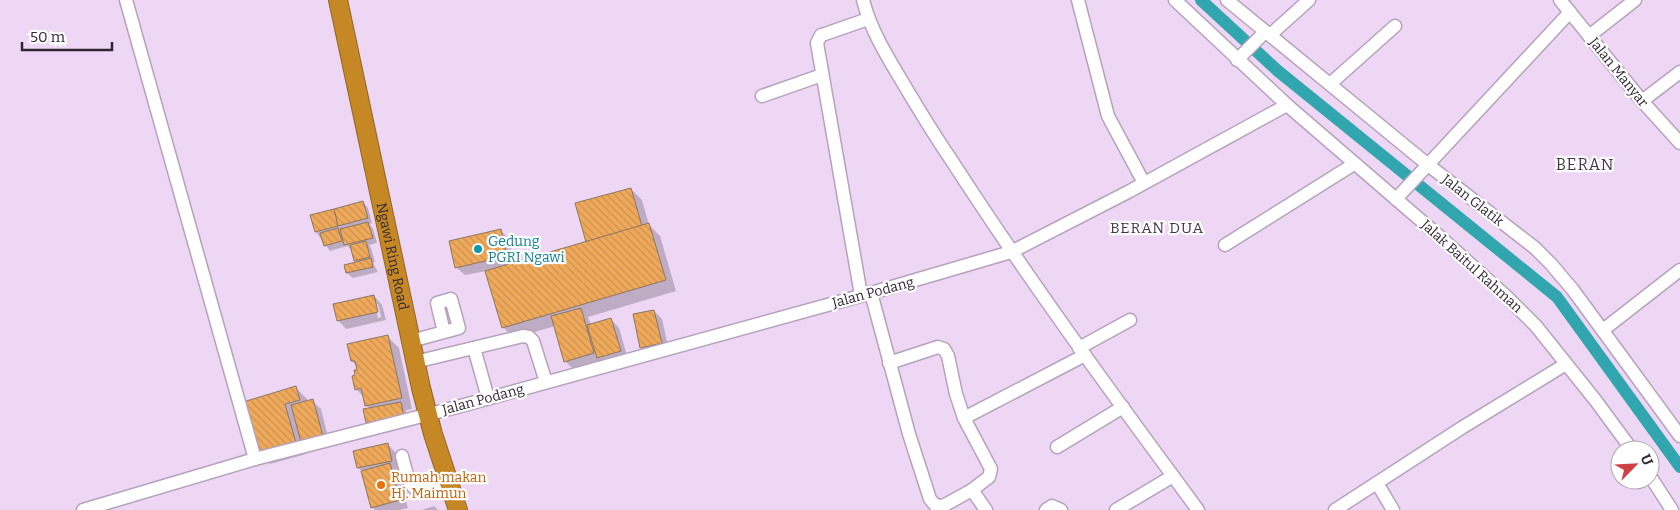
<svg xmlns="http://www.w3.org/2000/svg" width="1680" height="510" font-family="Bitter,serif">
  <defs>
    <pattern id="building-back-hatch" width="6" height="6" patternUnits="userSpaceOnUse" patternTransform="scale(1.25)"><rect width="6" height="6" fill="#efa95b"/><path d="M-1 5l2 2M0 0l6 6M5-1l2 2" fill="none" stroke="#cd9150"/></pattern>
  </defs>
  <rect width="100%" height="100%" fill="#edd7f4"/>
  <g fill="#0003" fill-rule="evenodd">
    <path d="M631,189L642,200L649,225L660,236L676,291L588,317L591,325L611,319L619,328L628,359L573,369L565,361L555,326L514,338L503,327L486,271L465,275L456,267L501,231L509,239L515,264L588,243Z"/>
    <path d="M363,202L368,208L372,223L369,224L373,229L377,243L369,245L371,248L375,262L373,263L378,272L353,278L347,273L358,263L355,260L352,250L347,246L330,251L316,232Z"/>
    <path d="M374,296L382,305L386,320L346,329L338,320ZM375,304H378L381,317L378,318Z"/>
    <path d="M654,311L662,319L669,351L650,356L641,347Z"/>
    <path d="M388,337L399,348L412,409L406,410L408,421L373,428L367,423L365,410L370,409L366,405L364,397L356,389L358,371L357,366L352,361Z"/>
    <path d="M296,388L307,399L308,402L312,401L321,409L327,433L306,439L303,442L306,454L270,464L259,453L244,403Z"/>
    <path d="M388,445L396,453L400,469L395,470L398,473L408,508L400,510H375L372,507L363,472L358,468Z"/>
    <path d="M434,506L438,510H422Z"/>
  </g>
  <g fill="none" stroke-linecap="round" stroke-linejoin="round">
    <path stroke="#31a6ae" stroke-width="12" d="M1201,0L1278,71L1557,297L1680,467"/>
  </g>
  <g fill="url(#building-back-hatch)" stroke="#8d765f">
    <path d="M631,188L642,226L586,242L575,203Z"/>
    <path d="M363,201L368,218L338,226L334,209Z"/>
    <path d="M334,209L338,226L315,232L310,215Z"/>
    <path d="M368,222L373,238L344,245L340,229Z"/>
    <path d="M649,223L666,280L502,328L485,271Z"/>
    <path d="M338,228L342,241L324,246L320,233Z"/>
    <path d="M501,229L507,256L455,268L449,241Z"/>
    <path d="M366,241L370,257L354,261L350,245Z"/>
    <path d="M371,258L373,267L346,273L344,265Z"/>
    <path d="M374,295L378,312L337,321L333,304Z"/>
    <path d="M581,308L594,353L564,362L551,316Z"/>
    <path d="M654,310L662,343L640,348L633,314Z"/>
    <path d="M611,318L621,351L597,358L587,325Z"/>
    <path d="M388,335L402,398L365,406L361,388L355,390L352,376L355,375L354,370H357L355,361H351L347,344Z"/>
    <path d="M296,386L300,400L285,404L296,443L258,454L243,402Z"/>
    <path d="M313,399L323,436L301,442L291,405Z"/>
    <path d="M401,402L404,416L366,423L363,409Z"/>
    <path d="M388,443L392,461L357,468L353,451Z"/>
    <path d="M390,463L400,500L371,508L361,471Z"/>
  </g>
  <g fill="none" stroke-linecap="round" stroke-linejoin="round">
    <g stroke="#b6a2bc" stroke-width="15">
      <g id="minor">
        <path d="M126,0L255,459"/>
        <path d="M863,0C870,28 885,53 900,78C916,105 932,132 950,158C1028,279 1113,395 1198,510"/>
        <path d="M1078,0L1108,116L1144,183"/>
        <path d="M1175,0L1287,105L1439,236L1507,297L1536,326L1596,401L1632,450"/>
        <path d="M1227,0L1427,164L1535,248L1551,264L1573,290L1680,436"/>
        <path d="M1560,0L1642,101L1680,143"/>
        <path d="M1270,35L1309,0"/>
        <path d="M1589,36L1635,0"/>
        <path d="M1237,60L1265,32"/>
        <path d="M1330,84L1395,26"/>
        <path d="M762,96L822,75"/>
        <path d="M1642,101L1680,72"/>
        <path d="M1396,199L1570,12"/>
        <path d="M1225,245L1354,164"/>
        <path d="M871,293L909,434L930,499L935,505L943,506L972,490L986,510"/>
        <path d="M861,295L817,43L821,35L825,34L868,19"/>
        <path d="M1603,330L1680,270"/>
        <path d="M411,341L459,328L451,299L437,303L444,332"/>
        <path d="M474,348L488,398"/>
        <path d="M1079,348L1130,320"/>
        <path d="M415,362L523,336L529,337L533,341L546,382"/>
        <path d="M889,363L938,347L944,349L948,356L956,394L964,418L991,469L989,477L972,490"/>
        <path d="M964,418L1085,355"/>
        <path d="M1057,447L1123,407"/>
        <path d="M402,456C412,495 410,493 448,480"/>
        <path d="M1650,476L1672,510"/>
        <path d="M1377,483L1393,510"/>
        <path d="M83,510L255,459L457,407L871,293L1011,252L1128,192L1287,105"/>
        <path d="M1046,510L1052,506L1061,510"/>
        <path d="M1116,510L1173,476"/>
        <path d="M1335,510L1463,427L1566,364"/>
      </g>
    </g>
    <g stroke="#91652a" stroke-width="20">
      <g id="highway">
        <path id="s1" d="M338,0L421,388L433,434L458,510"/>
      </g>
    </g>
    <use href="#minor" stroke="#fff" stroke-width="12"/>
    <use href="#highway" stroke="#c68725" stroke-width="18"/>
  </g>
  <circle fill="#0f9aa8" stroke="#fff" stroke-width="2" cx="478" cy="249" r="5"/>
  <circle fill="#e8710a" stroke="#fff" stroke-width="2" cx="381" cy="485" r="5"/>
  <g text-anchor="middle" stroke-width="4.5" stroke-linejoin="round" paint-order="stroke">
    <g font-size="14" fill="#2f2732" stroke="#fff">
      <text transform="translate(1619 72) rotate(51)" y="5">Jalan Manyar</text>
      <text transform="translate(1473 200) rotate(38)" y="5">Jalan Glatik</text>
      <text dy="5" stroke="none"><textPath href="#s1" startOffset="262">Ngawi Ring Road</textPath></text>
      <text transform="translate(1472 266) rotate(42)" y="5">Jalak Baitul Rahman</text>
      <text transform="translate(873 292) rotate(-15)" y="5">Jalan Podang</text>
      <text transform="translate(483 399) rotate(-15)" y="5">Jalan Podang</text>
    </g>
    <g font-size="14" fill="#0d838f" stroke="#fff" text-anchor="start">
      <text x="488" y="246">Gedung<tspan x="488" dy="16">PGRI Ngawi</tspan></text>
    </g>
    <g font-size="14" fill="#c56008" stroke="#fff" text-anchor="start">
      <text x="391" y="482">Rumah makan<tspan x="391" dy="16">Hj. Maimun</tspan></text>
    </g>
    <g font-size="15" letter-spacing="1" fill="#46354c" stroke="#fff">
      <text x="1157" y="233">BERAN DUA</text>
    </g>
    <g font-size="16" letter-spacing="1" fill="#46354c" stroke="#fff">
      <text x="1585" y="170">BERAN</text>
    </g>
  </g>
  <g transform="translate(1635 465) rotate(66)"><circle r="24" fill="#ffffff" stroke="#aca9ad"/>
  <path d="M0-4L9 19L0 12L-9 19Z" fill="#d04144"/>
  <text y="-8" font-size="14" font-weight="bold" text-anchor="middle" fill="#2f2732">U</text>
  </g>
  <path d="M22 42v8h90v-8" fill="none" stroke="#2f2732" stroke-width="2.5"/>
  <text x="30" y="42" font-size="15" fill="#2f2732" stroke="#ffffff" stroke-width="4" paint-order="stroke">50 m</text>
</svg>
